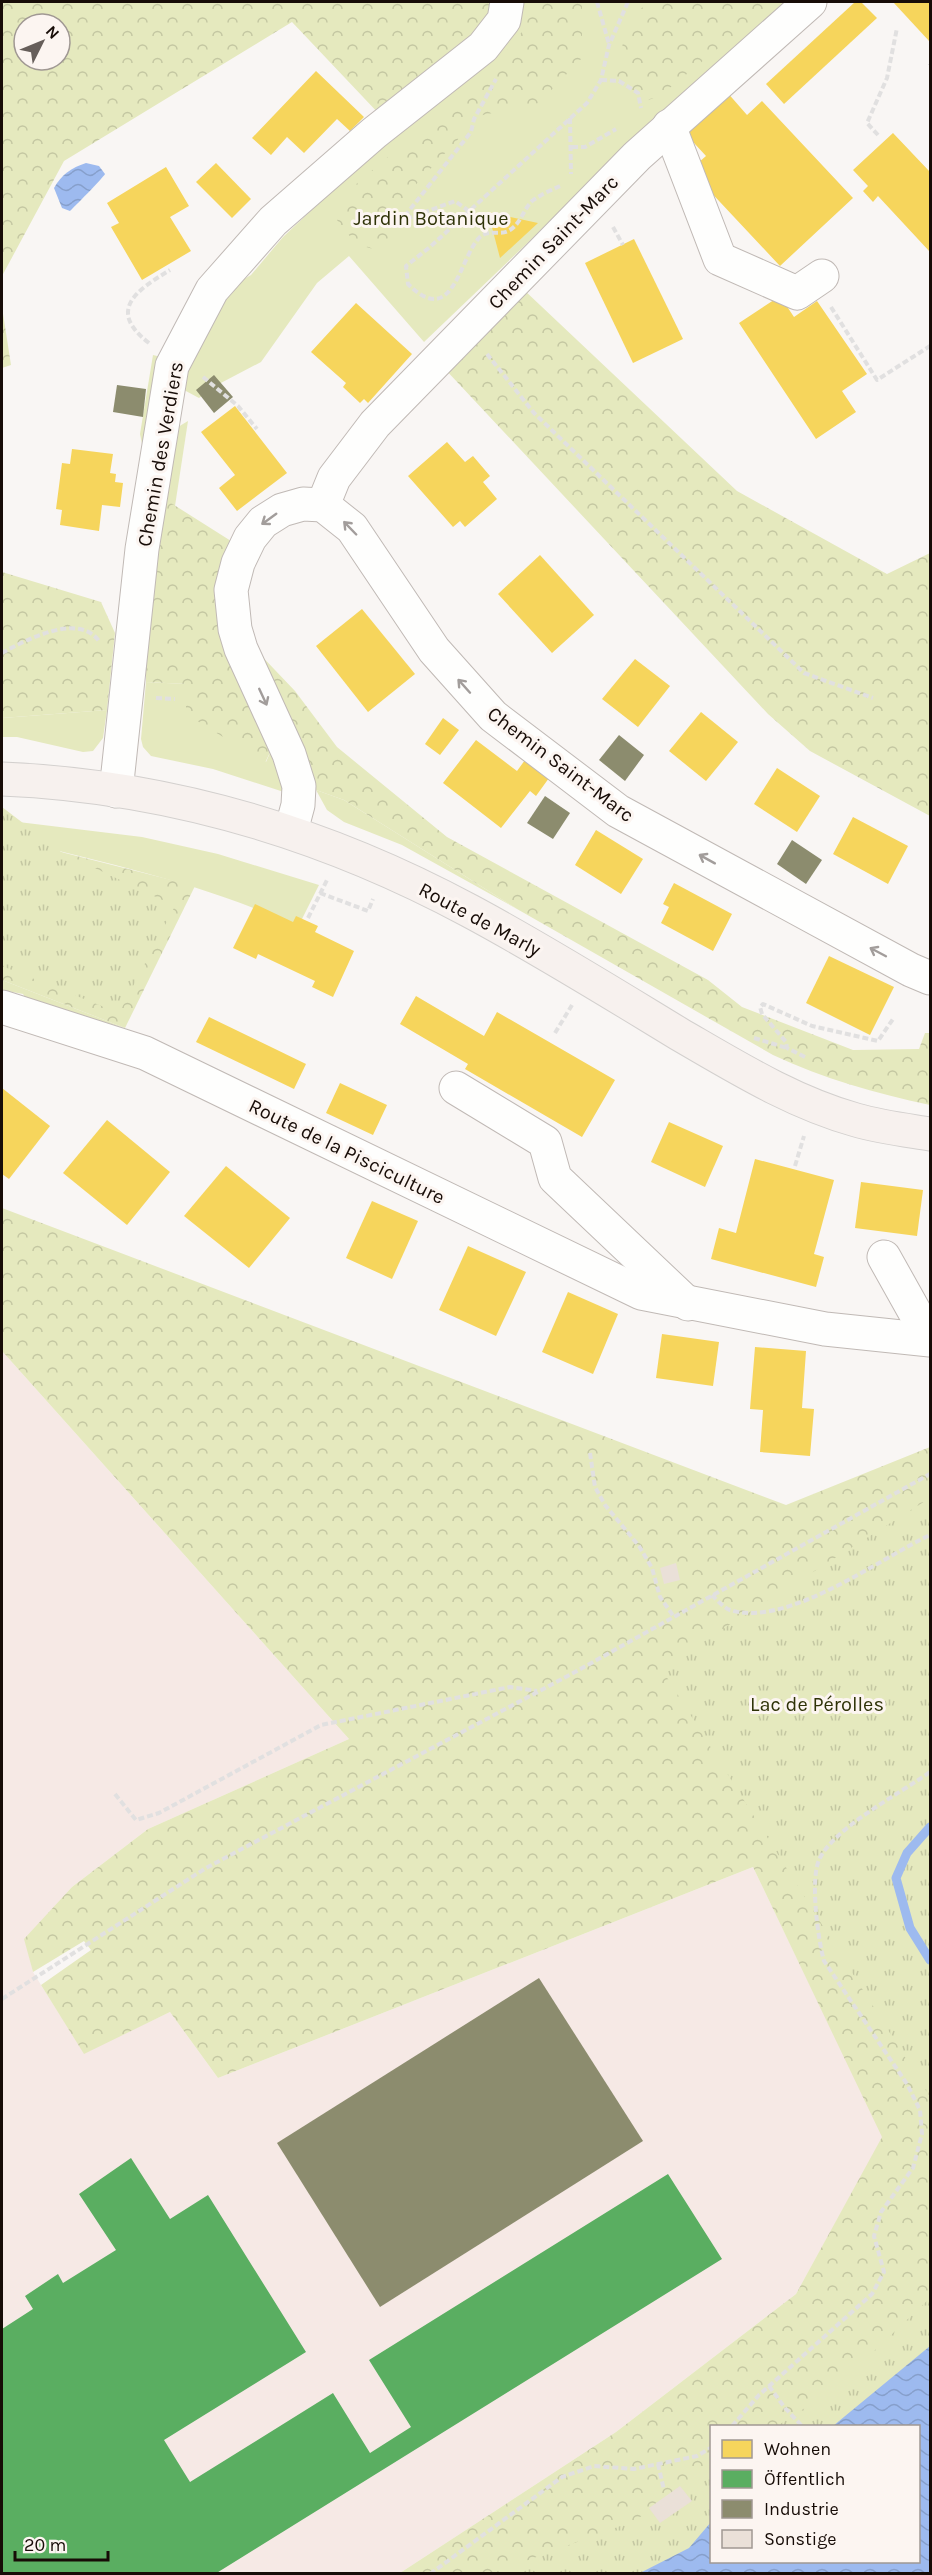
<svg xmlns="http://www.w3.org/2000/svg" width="932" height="2575" font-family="Karla,sans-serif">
  <defs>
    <pattern id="forest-crowns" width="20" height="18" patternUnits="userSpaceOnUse" patternTransform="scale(1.5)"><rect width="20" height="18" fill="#e5e9be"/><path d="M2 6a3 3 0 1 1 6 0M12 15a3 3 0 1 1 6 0" fill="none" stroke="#c4c7a2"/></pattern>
    <pattern id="park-tufts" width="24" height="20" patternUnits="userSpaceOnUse" patternTransform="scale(1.5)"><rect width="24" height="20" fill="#e5e9be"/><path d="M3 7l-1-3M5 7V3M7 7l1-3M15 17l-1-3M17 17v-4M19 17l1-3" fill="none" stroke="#c4c7a2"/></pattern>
    <pattern id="water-waves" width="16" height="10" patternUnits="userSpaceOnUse" patternTransform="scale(1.5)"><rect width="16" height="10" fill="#9dbaef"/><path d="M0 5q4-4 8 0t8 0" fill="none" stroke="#869fcb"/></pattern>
  </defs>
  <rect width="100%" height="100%" fill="#f9f6f4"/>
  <path fill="#f6e9e5" d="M2,1351L349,1739L148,1829L72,1887L25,1939L33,1972L41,1985L84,2053L170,2012L218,2078L753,1867L883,2137L796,2294L616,2432L400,2573H2Z"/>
  <g fill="#e5e9be">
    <path d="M519,2H793L656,120L424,342L349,256L317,283L261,362L217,385L199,398L184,390L182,370L223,291L251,275L283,237L352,172L494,55Z"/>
    <path d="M153,355L161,357L150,447L142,444L140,434Z"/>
    <path d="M188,421L175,506L163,499L173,430Z"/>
    <path d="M146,682L186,684L266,762L272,748L290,794L213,769L151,756L143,747L141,739Z"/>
    <path d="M107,710L103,738L93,751L83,752L17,737H2V718Z"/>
    <path d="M316,790L344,800L517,909L402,845L344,822L327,810Z"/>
    <path d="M2,820L142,837L218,854L319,885L298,927C204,883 102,862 2,837Z"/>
    <path d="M2,980L125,1028L90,1018L77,1021L33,1010L23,994L2,990Z"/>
  </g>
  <g fill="url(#forest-crowns)" fill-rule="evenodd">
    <path d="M2,2H500L498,12L381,116L292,22L64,161L2,276ZM24,24H60V60H24Z"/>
    <path d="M528,2H582V58L539,103L469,118L462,135L395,207L388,238L380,251L356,244L337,220L347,192L498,62L521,33Z"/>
    <path d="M647,2H775L661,95L636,105L614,83L627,25Z"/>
    <path d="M523,289L737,491L887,574L930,553V816L810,751L768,714L444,368Z"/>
    <path d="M2,307L11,365L2,368Z"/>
    <path d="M163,498L231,541L272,748L265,763L186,714V684L146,682V637Z"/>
    <path d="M2,572L101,602L115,633L107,710L2,718Z"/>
    <path d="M254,648L295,691L337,747L447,837L708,980L742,1007L853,1050L919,1049L925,1033H930V1105C875,1093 824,1079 773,1055L517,909L344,800L316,790Z"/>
    <path d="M2,837L195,886L125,1028L2,980Z"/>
    <path d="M2,1208L786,1505L930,1447V2346L833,2426H712L711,2522L640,2573H400L616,2432L796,2294L882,2137L753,1867L218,2078L170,2012L84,2054L41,1985L91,1950L84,1941L33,1972L24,1939L72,1887L148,1829L349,1739L2,1351Z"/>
  </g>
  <g fill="url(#park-tufts)">
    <path d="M2,807L61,852L175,906L119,1013L2,966Z"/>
    <path d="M930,1498V2097L661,1668Z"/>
    <path d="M930,2298V2573L490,2574L634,2521L711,2470L712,2562H918V2426H777L833,2390Z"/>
  </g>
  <g fill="url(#water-waves)">
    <path d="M86,163L99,166L105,174C104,177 72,209 70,211L62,208L54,188C62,174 71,168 86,163Z"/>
    <path d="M930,2346V2573H640L689,2548L711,2522L712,2562H918V2426H833Z"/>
  </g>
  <g fill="#f6d55c">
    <path d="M855,2H861L877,18L784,104L766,84Z"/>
    <path d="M893,2H930V42Z"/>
    <path d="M316,71L364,117L350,131L337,119L304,153L287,137L271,155L252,138Z"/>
    <path d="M726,91L747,115L762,101L853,198L780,266L690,170L706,156L683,131Z"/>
    <path d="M893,133L930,172V252L878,196L873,202L863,191L868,186L853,170Z"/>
    <path d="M216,163L251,199L232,218L196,182Z"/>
    <path d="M166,167L189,206L170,217L191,251L142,280L111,227L119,223L107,203Z"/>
    <path d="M488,212L538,223L500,258Z"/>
    <path d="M634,239L683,339L633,363L585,263Z"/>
    <path d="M780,296L794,317L817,301L867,374L842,391L856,412L816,439L739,323Z"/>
    <path d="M356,303L412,354L368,403L364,399L360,403L343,387L346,383L311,352Z"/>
    <path d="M235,406L287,473L237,511L219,488L235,475L201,432Z"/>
    <path d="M447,442L465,462L473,456L490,476L483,482L497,499L465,527L460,521L453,527L408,476Z"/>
    <path d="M72,449L113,454L110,473L116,474L115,482L123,483L120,507L102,505L99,531L60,525L62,510L56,509L62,463L70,464Z"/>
    <path d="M540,555L594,615L552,653L498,594Z"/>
    <path d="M362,609L415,674L368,712L316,646Z"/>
    <path d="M635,659L670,686L638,727L602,699Z"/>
    <path d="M701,712L738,742L706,781L669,751Z"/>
    <path d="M443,718L459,730L440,755L425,744Z"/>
    <path d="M476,740L517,771L525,760L549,778L536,796L530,791L501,828L443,783Z"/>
    <path d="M777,768L820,796L797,832L754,804Z"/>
    <path d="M853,817L908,846L888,884L833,854Z"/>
    <path d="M596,830L643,859L621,894L575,865Z"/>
    <path d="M674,883L732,914L713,951L661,923L669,907L663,904Z"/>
    <path d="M255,904L293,922L296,916L318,926L315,932L354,951L333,997L312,987L315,981L258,954L256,959L233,948Z"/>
    <path d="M829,956L894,987L870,1035L806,1003Z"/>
    <path d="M416,996L484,1036L497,1012L615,1080L582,1137L465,1069L468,1064L400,1024Z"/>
    <path d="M209,1017L306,1064L294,1089L196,1042Z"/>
    <path d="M340,1083L387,1105L373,1135L326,1113Z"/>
    <path d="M2,1088L50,1126L9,1179L2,1174Z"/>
    <path d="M107,1120L170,1172L127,1225L63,1173Z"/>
    <path d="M669,1122L723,1146L705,1187L651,1162Z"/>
    <path d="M755,1159L834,1180L814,1254L824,1257L816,1287L711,1259L719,1228L736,1233Z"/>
    <path d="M226,1166L290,1218L249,1268L184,1216Z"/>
    <path d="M861,1182L923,1190L917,1236L855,1228Z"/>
    <path d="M372,1201L418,1221L392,1279L346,1258Z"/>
    <path d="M468,1246L526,1272L496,1336L439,1310Z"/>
    <path d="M568,1292L618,1314L593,1374L542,1352Z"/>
    <path d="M662,1334L719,1342L713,1386L656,1378Z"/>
    <path d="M755,1347L806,1351L802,1408L814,1409L810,1456L760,1452L763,1410L750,1409Z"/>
  </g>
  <path fill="#5aae61" d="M131,2158L170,2219L208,2195L306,2352L164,2440L190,2482L333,2393L370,2453L411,2427L369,2360L668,2174L722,2259L215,2574H2V2329L33,2309L25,2296L58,2274L63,2283L116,2250L79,2194Z"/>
  <g fill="#8c8c6e">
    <path d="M214,375L233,397L214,413L196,390Z"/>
    <path d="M117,385L146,389L143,417L113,412Z"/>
    <path d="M619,735L644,755L625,781L599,760Z"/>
    <path d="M545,796L570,813L553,839L527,823Z"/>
    <path d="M792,840L822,860L806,884L777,864Z"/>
    <path d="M539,1978L643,2141L380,2307L277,2143Z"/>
  </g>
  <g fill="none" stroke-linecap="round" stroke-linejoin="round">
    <path stroke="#9dbaef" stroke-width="9" d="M930,1827L907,1853L896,1878L910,1928L930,1960"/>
  </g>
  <g fill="#eae0d8">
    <path d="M676,1563L680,1580L664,1584L660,1568Z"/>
    <path d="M680,2486L692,2501L660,2523L649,2508Z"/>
  </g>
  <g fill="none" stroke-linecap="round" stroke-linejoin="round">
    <g stroke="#c0b9b5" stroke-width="35">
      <g id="minor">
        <path d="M669,126L720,259L797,293L822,276"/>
        <path d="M323,505L334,478L375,424L637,156L810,2"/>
        <path d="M116,791L142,549L172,366L212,290L273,221L374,133L483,47L504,20L507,2"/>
        <path d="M291,831L298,805L299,786L289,754L241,649L235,629L231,590L238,563L250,538L263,522L282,510L303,504L323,505L352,528L434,650L493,716L618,811L911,970L930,978"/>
        <path d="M2,1007L145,1053L641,1293L825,1329L930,1340"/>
        <path d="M456,1088L545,1142L555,1178L688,1304"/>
        <path d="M884,1257L917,1316L930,1326"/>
      </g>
    </g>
    <g stroke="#d3d0ce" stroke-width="35">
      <path id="major" d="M2,779C169,786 323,832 470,911C541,949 610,992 679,1034C736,1067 792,1102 856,1120C880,1127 905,1130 930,1134"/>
    </g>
    <g stroke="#e1e0e0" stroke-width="4" stroke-dasharray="6 3" stroke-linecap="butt">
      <path d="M597,2L609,44"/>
      <path d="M930,64V65"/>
      <path d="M601,80L619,81L638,93L641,108"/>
      <path d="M570,118L571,174"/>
      <path d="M878,135L867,123L887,78L897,28"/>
      <path d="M572,147H585L616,129"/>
      <path d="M560,186C551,190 540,195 532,201C523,210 521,223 510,230C501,236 489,229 480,237C459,257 454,330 408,284L406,266L430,247L587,103L601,80L609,45L628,2"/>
      <path d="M469,211L455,201L401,221L471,132L474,119L496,79"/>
      <path d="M613,227L623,245"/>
      <path d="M831,307L877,380L930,346"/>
      <path d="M149,343C106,310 137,290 170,270"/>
      <path d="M487,354L534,413L804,673L873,698"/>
      <path d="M203,377L238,406L257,429"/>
      <path d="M2,653C26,640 78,612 99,641"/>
      <path d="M156,698L175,699"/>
      <path d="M320,893L368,911L373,899"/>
      <path d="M308,918L327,880"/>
      <path d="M555,1033L572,1005"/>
      <path d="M754,1038L787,1048"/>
      <path d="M805,1057L787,1048L786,1042L762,1014L760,1007L763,1004L812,1026L878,1041L893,1019"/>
      <path d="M795,1166L804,1136"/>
      <path d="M590,1453L595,1487L605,1505L639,1546L652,1568L660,1597L674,1617"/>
      <path d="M712,1595C717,1600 724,1608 730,1610C787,1628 879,1559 930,1535"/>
      <path d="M115,1794L136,1820L159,1813L321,1725L510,1687L537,1691"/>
      <path d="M2,1999L206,1868L577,1671L930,1474"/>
      <path d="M769,2386L785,2408L802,2426"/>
      <path d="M732,2426L759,2395L872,2294L884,2272L874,2236L881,2212L913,2168L922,2134L920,2110L907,2084L824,1961C818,1939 810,1881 819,1860C833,1828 901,1793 930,1772"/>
      <path d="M658,2464L664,2490"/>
      <path d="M430,2574L562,2477L594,2466L634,2469L697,2456L712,2447"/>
    </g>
    <use href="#minor" stroke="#fefefd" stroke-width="33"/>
    <use href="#major" stroke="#f7f1ee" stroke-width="33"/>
  </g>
  <defs><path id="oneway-shaft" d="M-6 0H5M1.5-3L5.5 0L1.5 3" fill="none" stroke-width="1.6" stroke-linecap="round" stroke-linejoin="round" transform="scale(1.5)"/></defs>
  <g stroke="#a29d9b">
    <use href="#oneway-shaft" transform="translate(269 519) rotate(144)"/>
    <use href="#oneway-shaft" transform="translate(350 528) rotate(-134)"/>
    <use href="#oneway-shaft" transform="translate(464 686) rotate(-132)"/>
    <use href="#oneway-shaft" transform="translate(263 697) rotate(65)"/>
    <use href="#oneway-shaft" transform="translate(707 859) rotate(-151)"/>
    <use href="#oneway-shaft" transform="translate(878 952) rotate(-152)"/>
  </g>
  <g text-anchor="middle" stroke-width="6" stroke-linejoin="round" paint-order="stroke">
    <g font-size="20" fill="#2e3207" stroke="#fcf5f1">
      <text x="431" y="225">Jardin Botanique</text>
      <text x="817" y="1711">Lac de Pérolles</text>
    </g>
    <g font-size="20" fill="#170c07" stroke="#fcf5f1">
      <text transform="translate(553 242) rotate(-46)" y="7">Chemin Saint-Marc</text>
      <text transform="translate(160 454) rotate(-80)" y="7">Chemin des Verdiers</text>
      <text transform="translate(561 764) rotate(37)" y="7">Chemin Saint-Marc</text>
      <text transform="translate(480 919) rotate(28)" y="7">Route de Marly</text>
      <text transform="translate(347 1151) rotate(26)" y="7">Route de la Pisciculture</text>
    </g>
  </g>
  <rect width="932" height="2575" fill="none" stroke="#170c07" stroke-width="6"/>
  <rect x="710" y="2425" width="210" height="138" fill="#fcf5f1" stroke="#a09893" stroke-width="1.5"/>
  <rect x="722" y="2440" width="30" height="18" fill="#f6d55c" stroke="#a09893" stroke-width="1.5"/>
  <text x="764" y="2455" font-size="18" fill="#170c07">Wohnen</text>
  <rect x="722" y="2470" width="30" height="18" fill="#5aae61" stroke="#a09893" stroke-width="1.5"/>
  <text x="764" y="2485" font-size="18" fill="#170c07">Öffentlich</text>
  <rect x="722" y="2500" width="30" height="18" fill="#8c8c6e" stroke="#a09893" stroke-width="1.5"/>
  <text x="764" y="2515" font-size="18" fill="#170c07">Industrie</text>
  <rect x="722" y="2530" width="30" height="18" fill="#eae0d8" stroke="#a09893" stroke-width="1.5"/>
  <text x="764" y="2545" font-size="18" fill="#170c07">Sonstige</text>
  <g transform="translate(42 42) rotate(47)"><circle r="28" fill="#fcf5f1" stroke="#a09893" stroke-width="1.5"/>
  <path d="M0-4.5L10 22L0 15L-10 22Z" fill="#665e5a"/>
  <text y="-9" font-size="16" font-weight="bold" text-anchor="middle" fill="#170c07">N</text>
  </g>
  <path d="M15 2551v9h93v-9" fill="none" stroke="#170c07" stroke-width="3"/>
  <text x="24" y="2551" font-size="18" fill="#170c07" stroke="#fcf5f1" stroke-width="4.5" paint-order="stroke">20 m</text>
</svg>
